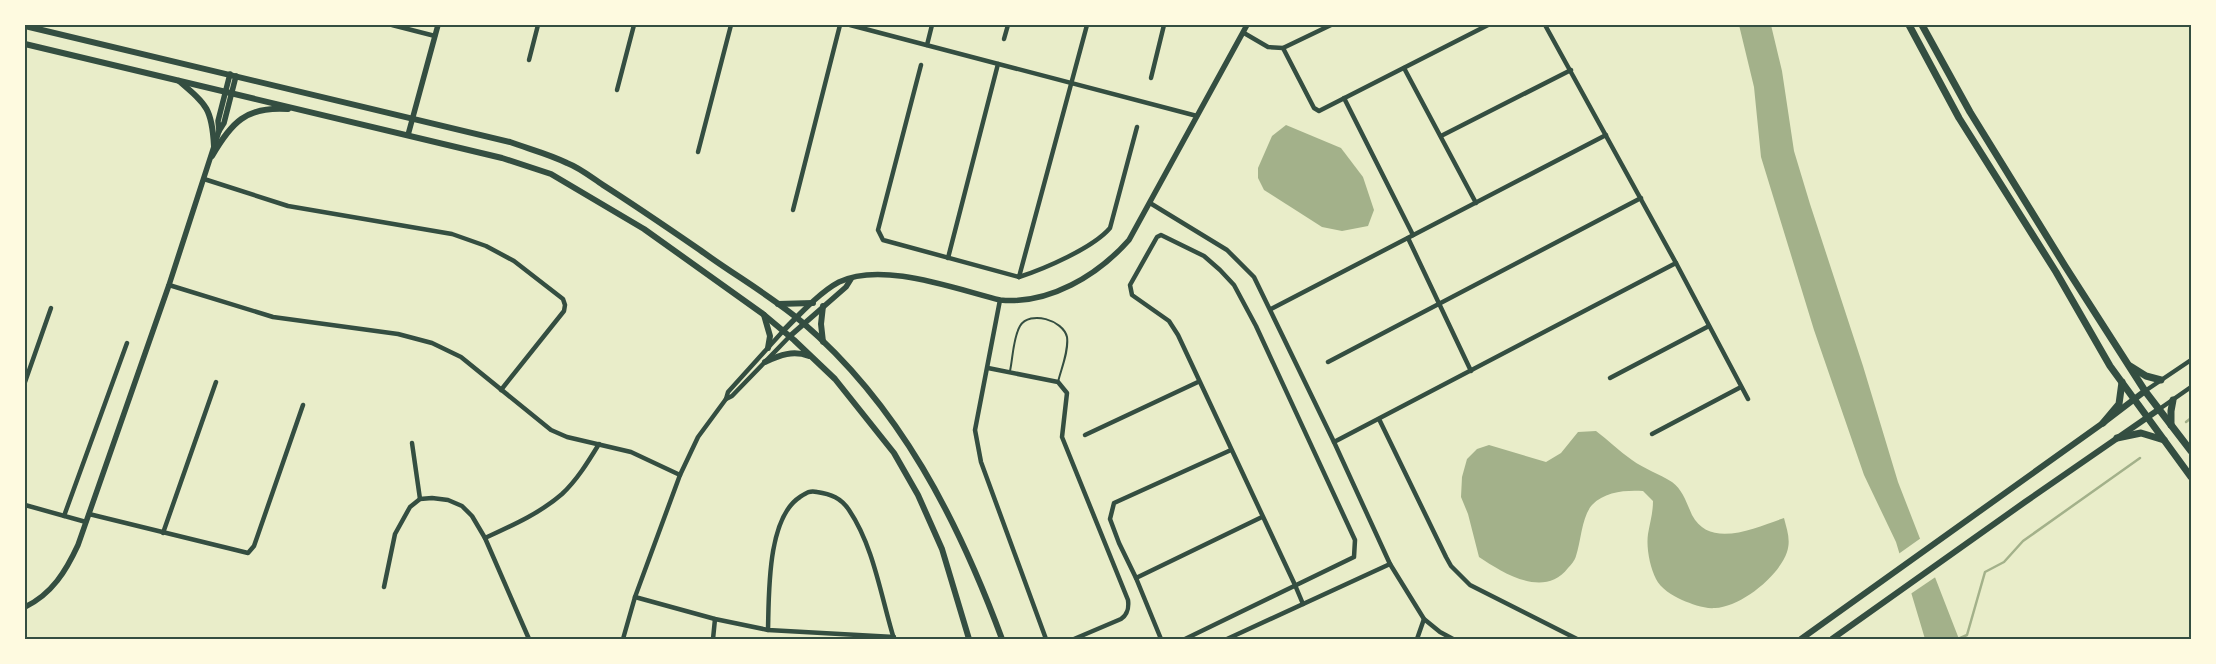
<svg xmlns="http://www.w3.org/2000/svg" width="2216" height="664" font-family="Jost,sans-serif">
  <rect width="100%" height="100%" fill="#e9edc9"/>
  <g fill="#a3b18a">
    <path d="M1739,25H1771L1782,71L1794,151L1810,204L1863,366L1898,482L1959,639H1925L1896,542L1864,475L1814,330L1761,157L1754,87Z"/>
    <path d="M1286,125L1341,148L1363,177L1374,210L1368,226L1342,231L1322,227L1264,190L1258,178V168L1272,136Z"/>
    <path d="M1596,431C1608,440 1619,451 1632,460C1644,469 1660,474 1672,482C1683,490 1687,504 1692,515C1710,550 1757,527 1784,518C1787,530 1791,540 1787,552C1779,576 1741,607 1715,608C1704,609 1692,604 1682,600C1673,596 1660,588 1656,579C1650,567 1646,548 1648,534C1650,522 1653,513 1653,501L1643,491C1627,490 1605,491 1592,505C1582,516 1581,541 1576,556C1575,560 1571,565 1568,568C1544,599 1503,573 1479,557L1468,514L1461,497L1462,477L1467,459L1477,449L1489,445L1546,462L1561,453L1578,432Z"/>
  </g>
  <path fill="#e9edc9" d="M1921,538L1937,576L1909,595L1897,555Z"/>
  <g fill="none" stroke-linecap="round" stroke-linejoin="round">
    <g stroke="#a3b18a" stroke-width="2.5">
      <path d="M2186,422L2191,418"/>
      <path d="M1958,639L1967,635L1985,572L2004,562L2023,541L2140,458"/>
    </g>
    <path stroke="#344e41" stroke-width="2" d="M1010,371C1013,357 1013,338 1020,326C1030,310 1063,320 1067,337C1069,351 1061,369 1058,382"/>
    <g stroke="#344e41" stroke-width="4.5">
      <path d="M392,25L435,36"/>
      <path d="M850,25L1197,116"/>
      <path d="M1545,25L1676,263L1748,399"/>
      <path d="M1244,33L1268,47L1283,48L1331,25"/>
      <path d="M1004,39L1008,25"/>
      <path d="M927,45L932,25"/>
      <path d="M1283,48L1314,108L1319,111L1488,25"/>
      <path d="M529,60L538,25"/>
      <path d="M921,65L878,230L883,240L1019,277"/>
      <path d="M1404,68L1476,203"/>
      <path d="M1151,78L1164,25"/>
      <path d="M617,90L634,25"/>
      <path d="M1344,98L1413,235"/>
      <path d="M1441,136L1571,70"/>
      <path d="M698,152L731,25"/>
      <path d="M204,179L288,206L452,234L486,246L514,261L563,299L565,305L564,311L501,390"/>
      <path d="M1150,203L1227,250L1254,277L1334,442L1390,564L1424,619L1440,632L1453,639"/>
      <path d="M793,210L840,25"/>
      <path d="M1408,238L1471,371"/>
      <path d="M948,258L998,64"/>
      <path d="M1019,277L1087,25"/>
      <path d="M1019,277C1044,269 1093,248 1110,228L1137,127"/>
      <path d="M169,285L273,317L398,334L432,343L461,357L551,430L567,437L631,452L680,475"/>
      <path d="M1000,300L975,430L981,462L1046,639"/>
      <path d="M1271,309L1606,135"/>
      <path d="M1328,362L1641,198"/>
      <path d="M988,368L1058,382L1067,393L1062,437L1128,600C1129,608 1128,614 1121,619L1074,639"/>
      <path d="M1610,378L1709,326"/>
      <path d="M25,382L51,308"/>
      <path d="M2145,391L2191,360"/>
      <path d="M726,399L732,396L790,336"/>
      <path d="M2158,410L2191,387"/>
      <path d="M1379,419L1446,557L1451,566L1470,585L1577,639"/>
      <path d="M1652,434L1741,387"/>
      <path d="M1085,435L1198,382"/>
      <path d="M1334,442L1676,263"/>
      <path d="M412,443L420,499"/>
      <path d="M25,505L86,522"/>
      <path d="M89,514L248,553L254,546L303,405"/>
      <path d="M64,516L127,343"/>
      <path d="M163,533L216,382"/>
      <path d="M485,538C511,526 539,514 562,494C577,480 588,462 599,444"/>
      <path d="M1136,578L1262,517"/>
      <path d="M384,587L395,534L410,507L420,499L432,498L448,500L462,506L472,516L485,538L529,639"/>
      <path d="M635,597L715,619L768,630L894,637"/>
      <path d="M768,630C769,594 767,518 800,497C806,493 810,490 817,492C831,494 841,498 849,510C874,547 881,597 894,639"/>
      <path d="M623,639L635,597L680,475L698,437L726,399L728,392L784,330"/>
      <path d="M713,639L715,619"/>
      <path d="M1161,639L1136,578L1119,543L1110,519L1114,503L1231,450"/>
      <path d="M1185,639L1354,557L1355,540L1256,326L1234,285L1220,270L1204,256L1161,235L1157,237L1130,285L1132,295L1169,321L1178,335L1295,585L1303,604"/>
      <path d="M1227,639L1390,564"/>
      <path d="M1417,639L1424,619"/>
    </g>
    <g stroke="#344e41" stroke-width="5.5">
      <path d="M219,131L218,121L230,74"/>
      <path d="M408,135L438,25"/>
      <path d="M784,330C799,315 820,292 839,282C882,261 955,289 1000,300C1049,305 1098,275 1129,240L1247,25"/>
      <path d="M790,336L846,287L851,279"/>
      <path d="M25,607C52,594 66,571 78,545L169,285L219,131L224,123L236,76"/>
    </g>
    <g stroke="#344e41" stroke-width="6">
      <path d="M25,26L510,142C529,149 549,154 567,163C580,168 591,177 603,185C636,206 668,228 700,250C734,275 770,295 802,322C900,406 958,520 1002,639"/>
      <path d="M25,44L502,158L551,174L644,229L763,314L794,340L835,379L894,453L918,495L942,549L969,639"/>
      <path d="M179,81C207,105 212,109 214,146"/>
      <path d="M212,156C231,123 246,106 288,109"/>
      <path d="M778,304L813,303"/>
      <path d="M823,306L821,324L823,342"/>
      <path d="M764,315L770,336L768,348"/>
      <path d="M765,362C780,355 793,350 809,356"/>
      <path d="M1801,639L2103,423L2145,391"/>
      <path d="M1832,639L2025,502L2158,410"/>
    </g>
    <g stroke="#344e41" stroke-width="7">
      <path d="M1909,25L1959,118L2056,272L2110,366L2191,477"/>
      <path d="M1922,25L1970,112L2065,266L2145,391L2191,451"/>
      <path d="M2130,366L2146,376L2161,380"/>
      <path d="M2103,423L2119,404L2122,382"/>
      <path d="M2171,425V411L2173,400"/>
      <path d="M2117,438L2141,433L2164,440"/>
    </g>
  </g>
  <rect width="2216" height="664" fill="none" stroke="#fefae0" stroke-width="52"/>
  <rect x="26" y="26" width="2164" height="612" fill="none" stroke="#344e41" stroke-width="2"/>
</svg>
